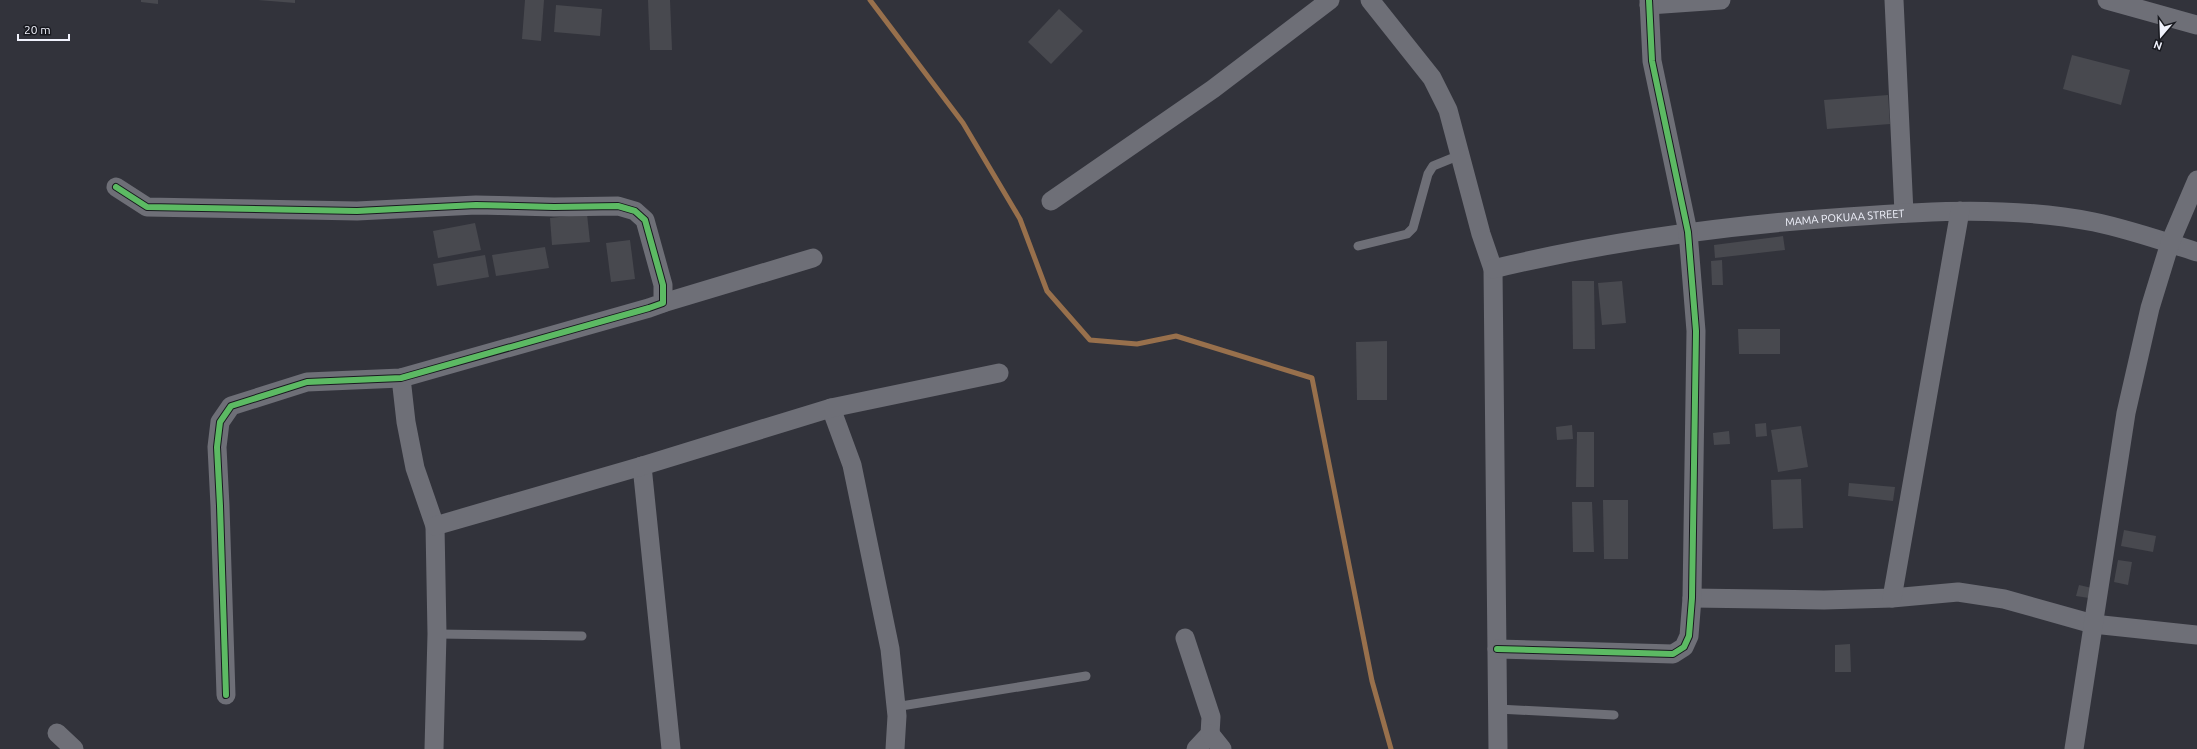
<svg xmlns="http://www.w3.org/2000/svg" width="2197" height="749" font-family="Ubuntu,sans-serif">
  <rect width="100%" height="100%" fill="#32333b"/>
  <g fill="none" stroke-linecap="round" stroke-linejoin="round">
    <path stroke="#98704c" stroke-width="5" d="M870,0L963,123L1020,219L1047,291L1090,340L1137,344L1176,336L1312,378L1372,681L1391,749"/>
  </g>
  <g fill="#48494f">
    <path d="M141,0H158V4L141,2Z"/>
    <path d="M258,0H295V3Z"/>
    <path d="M525,0H544L541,41L522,39Z"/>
    <path d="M648,0H670L672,50H650Z"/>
    <path d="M556,5L602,9L600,36L554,32Z"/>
    <path d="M1059,9L1083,31L1051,64L1028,42Z"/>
    <path d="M2072,55L2130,70L2121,105L2063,89Z"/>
    <path d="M1888,95L1890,124L1827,129L1824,100Z"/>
    <path d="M587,214L590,242L552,245L550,218Z"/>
    <path d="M475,223L481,250L438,258L433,231Z"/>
    <path d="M1783,236L1785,250L1715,258L1714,245Z"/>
    <path d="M630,240L635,279L611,282L606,243Z"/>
    <path d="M545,247L549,268L496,276L492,255Z"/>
    <path d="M485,255L489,277L437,286L433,264Z"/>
    <path d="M1722,260L1723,285H1712L1711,261Z"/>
    <path d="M1572,281H1594L1595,349H1573Z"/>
    <path d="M1622,281L1626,323L1602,325L1598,283Z"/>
    <path d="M1738,329H1780V354H1739Z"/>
    <path d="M1387,341V400H1357L1356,342Z"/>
    <path d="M1766,423L1767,436L1756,437L1755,424Z"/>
    <path d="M1572,425L1573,439L1557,440L1556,427Z"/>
    <path d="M1801,426L1808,467L1778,472L1771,430Z"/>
    <path d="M1729,431L1730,444L1714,445L1713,433Z"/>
    <path d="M1577,432H1594V487H1576Z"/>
    <path d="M1801,479L1803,528L1773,529L1771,480Z"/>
    <path d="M1849,483L1895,487L1893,501L1848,496Z"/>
    <path d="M1603,500H1628V559H1604Z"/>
    <path d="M1572,502H1592L1594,552H1573Z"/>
    <path d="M2124,530L2156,536L2153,552L2121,546Z"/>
    <path d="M2118,560L2132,562L2128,585L2114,582Z"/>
    <path d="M2079,585L2092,588L2089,598L2076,596Z"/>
    <path d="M1850,644L1851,672H1835V645Z"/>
  </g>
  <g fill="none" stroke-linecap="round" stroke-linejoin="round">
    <g stroke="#6e6f77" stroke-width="9">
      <path d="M1358,246L1407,234L1413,228L1428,174L1433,166L1460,155"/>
      <path d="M437,634L582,636"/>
      <path d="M895,707L1086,676"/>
      <path d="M1498,709L1614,715"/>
    </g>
    <g stroke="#6e6f77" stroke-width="19">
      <path d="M1370,0L1432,78L1448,110L1481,234L1493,269L1498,749"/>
      <path d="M1894,0L1904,213"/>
      <path d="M2107,0L2197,25"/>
      <path d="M1649,5L1721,0"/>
      <path d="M116,187L147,207L357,211L476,205L554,207L618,206L635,211L645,220L663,285V303L649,308L401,378L307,382L231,406L220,422L217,447L220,506L226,695"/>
      <path d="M1051,201L1213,89L1330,0"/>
      <path id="s1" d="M1493,269C1609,241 1728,225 1847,217C1929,211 2012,206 2094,222C2128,229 2163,241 2197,252"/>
      <path d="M663,303L813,258"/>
      <path d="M401,378L406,422L415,468L435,526L437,634L434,749"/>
      <path d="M831,408L852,465L890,649L897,716L895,749"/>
      <path d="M642,466L671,749"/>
      <path d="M435,526L642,466L831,408L999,373"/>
      <path d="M1692,598L1824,600L1892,598L1958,592L2004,599L2093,624L2197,635"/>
      <path d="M1892,598L1960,211"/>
      <path d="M1185,638L1211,717L1210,734L1196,749"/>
      <path d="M1497,649L1673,654L1684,647L1689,636L1692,598L1696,331L1688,232L1652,61L1649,0"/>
      <path d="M57,733L74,749"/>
      <path d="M1210,734L1222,749"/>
      <path d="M2074,749L2126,413L2150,308L2170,243L2197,180"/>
    </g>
    <g stroke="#18191f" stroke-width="8">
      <g id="cycleway">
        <path d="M116,187L147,207L357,211L476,205L554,207L618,206L635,211L645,220L663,285V303L649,308L401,378L307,382L231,406L220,422L217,447L220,506L226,695"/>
        <path d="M1497,649L1673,654L1684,647L1689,636L1692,598L1696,331L1688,232L1652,61L1649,0"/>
      </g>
    </g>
    <use href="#cycleway" stroke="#5cba63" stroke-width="6"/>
  </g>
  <g text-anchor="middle" stroke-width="3" stroke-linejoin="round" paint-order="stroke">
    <g font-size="11" fill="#f1f3fd" stroke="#18191f">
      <text dy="4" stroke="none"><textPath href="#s1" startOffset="356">MAMA POKUAA STREET</textPath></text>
    </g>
  </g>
  <g transform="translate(2161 36) rotate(199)" stroke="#18191f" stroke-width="3" paint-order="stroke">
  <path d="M0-3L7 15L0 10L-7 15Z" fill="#f1f3fd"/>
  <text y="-6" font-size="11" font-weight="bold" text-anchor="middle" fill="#f1f3fd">N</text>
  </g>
  <path d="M18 34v6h51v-6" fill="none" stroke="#f1f3fd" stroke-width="2"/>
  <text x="24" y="34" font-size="12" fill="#f1f3fd" stroke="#18191f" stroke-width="3" paint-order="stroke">20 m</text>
</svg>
